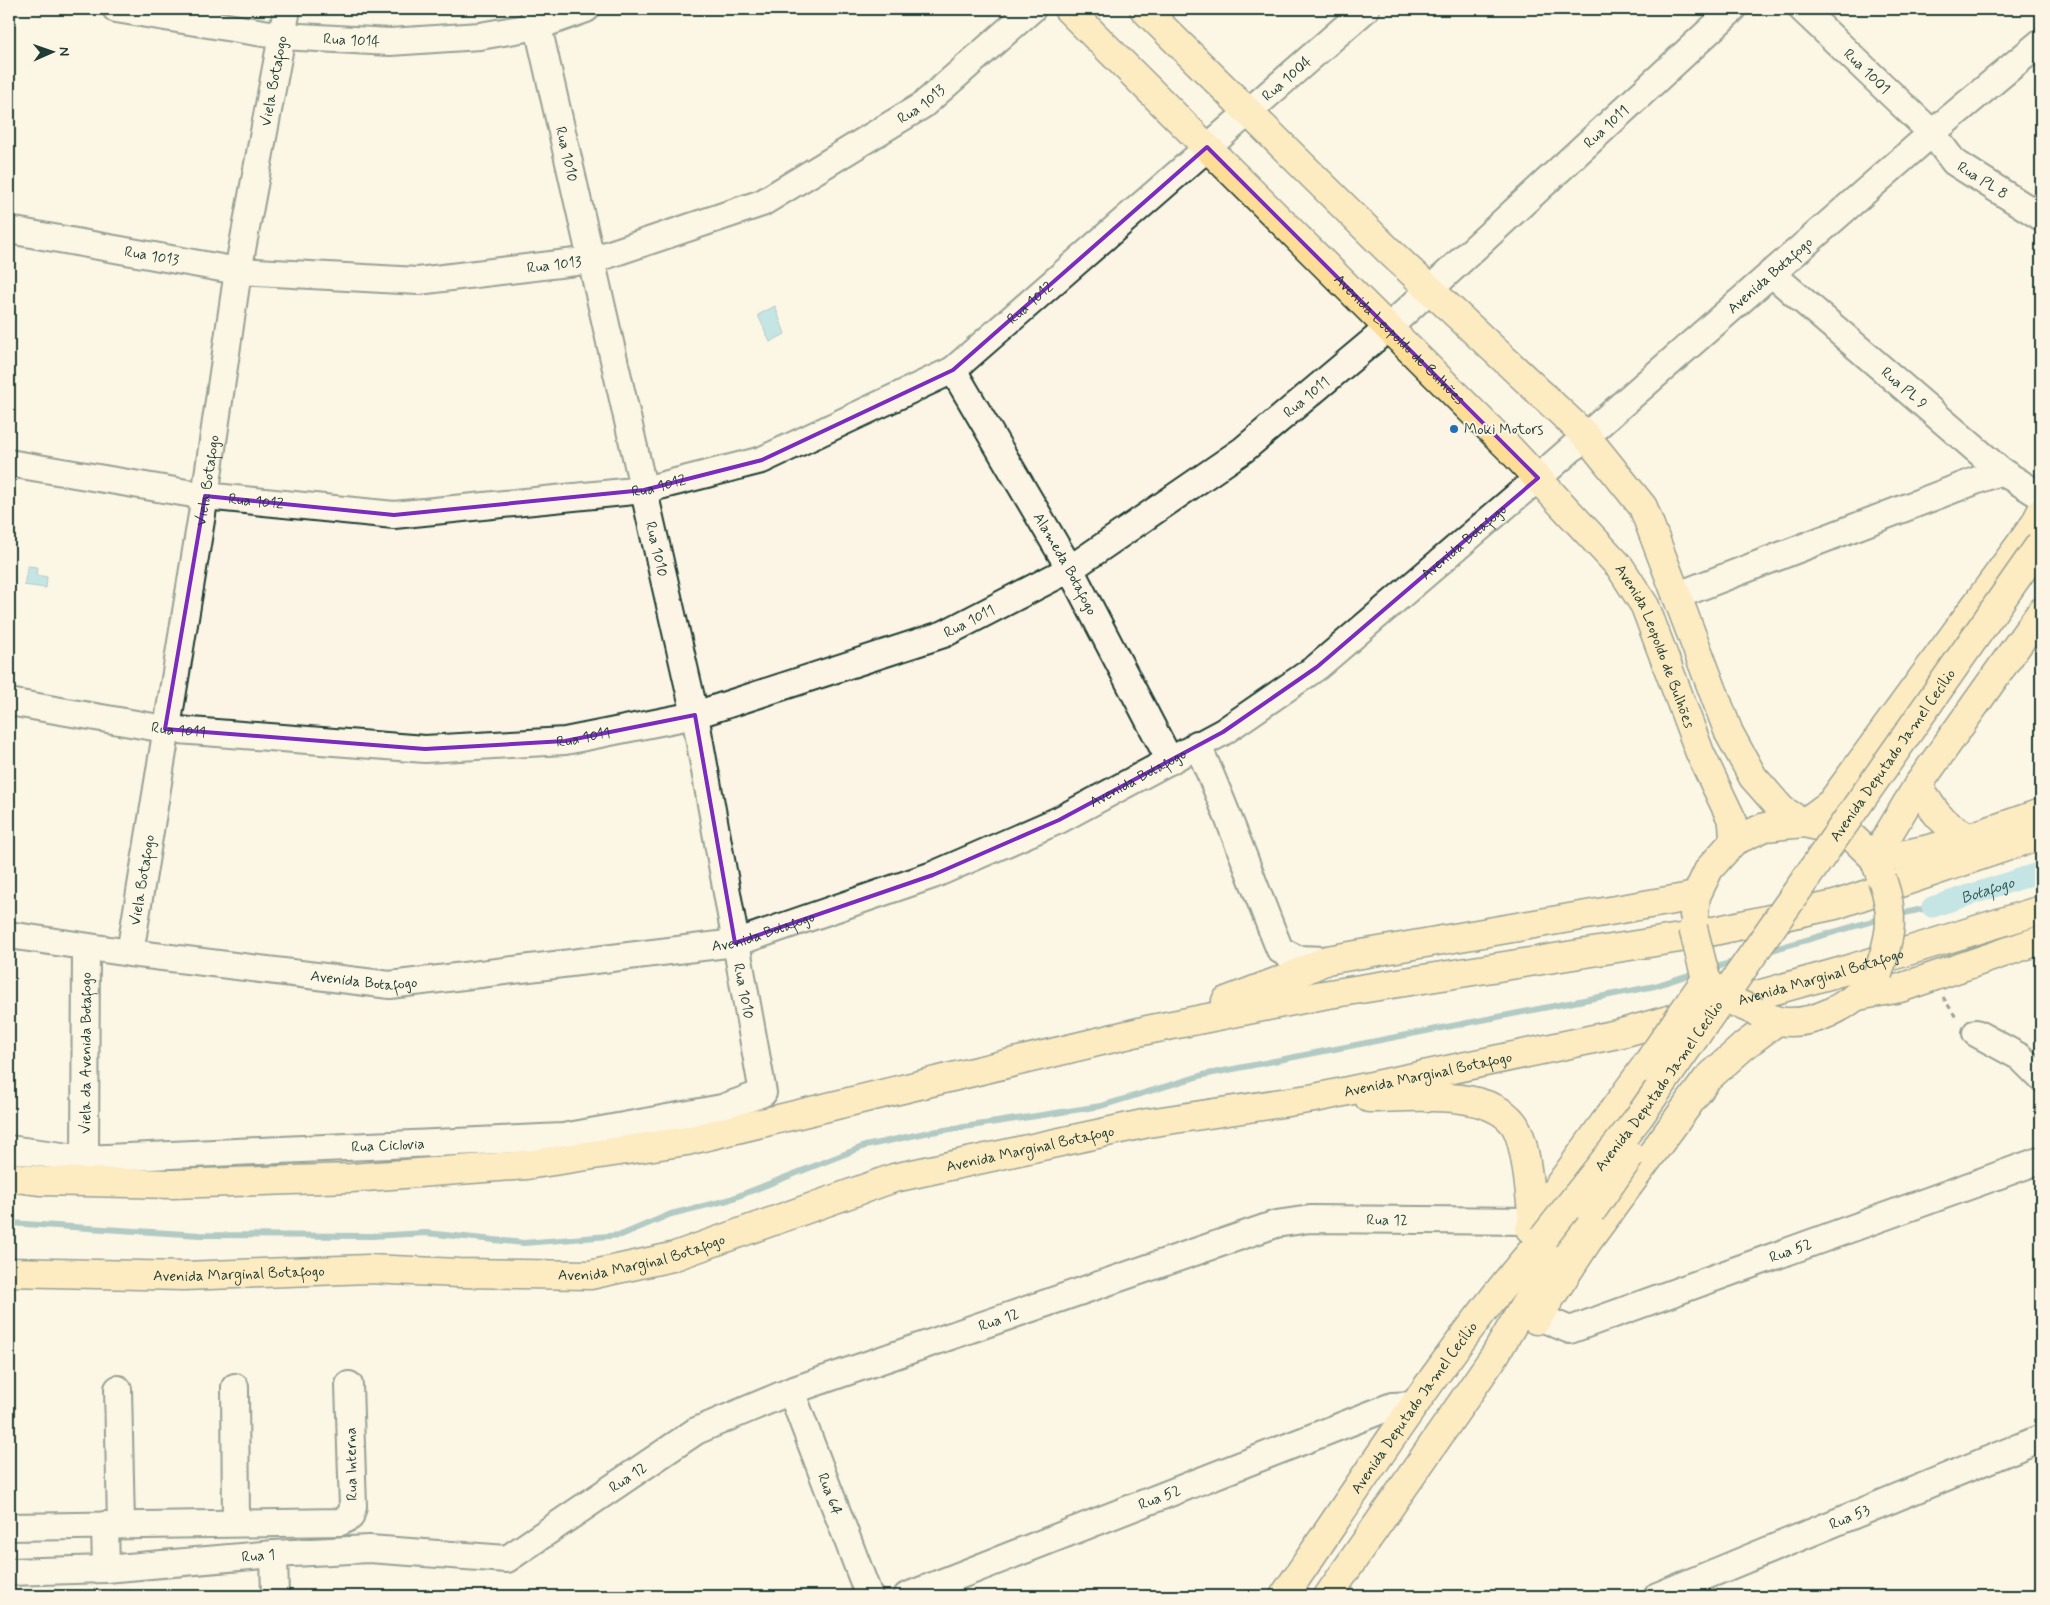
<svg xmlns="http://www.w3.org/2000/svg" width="2050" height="1605" font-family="Mynerve,sans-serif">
  <rect width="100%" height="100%" fill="#fcf5e5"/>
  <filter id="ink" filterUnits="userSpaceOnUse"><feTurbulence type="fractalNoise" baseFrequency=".02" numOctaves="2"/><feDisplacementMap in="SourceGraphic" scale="10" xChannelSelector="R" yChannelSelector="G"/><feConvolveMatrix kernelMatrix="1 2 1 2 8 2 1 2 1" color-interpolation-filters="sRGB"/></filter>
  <g filter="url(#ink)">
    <g fill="#82d0e1" stroke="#5a959c">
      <path d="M775,306L785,334L770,342L758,315Z"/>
      <path d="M28,566L37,567L36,575L47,577L46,588L24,585Z"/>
    </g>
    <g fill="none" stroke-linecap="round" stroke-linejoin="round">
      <g stroke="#5a959c" stroke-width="6">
        <path d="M1895,915L1932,907"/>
        <path d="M1765,952L1883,918"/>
        <path d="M1710,969L1737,961"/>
        <path d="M9,1223L200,1235L372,1236L426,1233L524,1243L621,1235L671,1214L728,1200L865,1146L925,1133L1101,1106L1203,1075L1655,986L1698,972"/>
      </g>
      <path stroke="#82d0e1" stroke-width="21" id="s1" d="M1932,907L2041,872"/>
      <g stroke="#1f3d34" stroke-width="30">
        <g id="minor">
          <path id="s2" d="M116,9L282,36L390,42L480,36L538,26L586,9"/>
          <path id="s3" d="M1802,9L1932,133L1954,162L2041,217"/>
          <path id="s4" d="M9,230L238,271L418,281L592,260L762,203L923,105L1032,9"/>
          <path id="s5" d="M1771,273L2001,471L2041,496"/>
          <path id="s6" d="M953,370L1070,569L1170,761"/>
          <path id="s7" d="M9,463L205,496L394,515L644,490L762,460L953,370L1366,9"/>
          <path d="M1676,596L2001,471"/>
          <path id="s8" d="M9,702L165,729L425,749L565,741L695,715L944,634L1070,569L1243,450L1387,329L1733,9"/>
          <path d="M1197,744C1228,811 1252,882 1280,950L1297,959L1327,960"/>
          <path id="s9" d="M9,935L130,953L390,985L735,943L933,875L1059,820L1223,732L1317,667L1538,478L1932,133L2041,42"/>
          <path id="s10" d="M130,953L205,496L238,271L287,9"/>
          <path d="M1976,1033L2020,1057L2041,1078"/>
          <path id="s11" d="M9,1149L85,1159L563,1137L722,1108L763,1093L695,715L534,9"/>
          <path id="s12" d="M85,1159L86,947"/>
          <path id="s13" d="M1539,1317L1570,1330L2041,1160"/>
          <path d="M235,1387L236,1523"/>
          <path d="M118,1389L121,1524"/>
          <path id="s14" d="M791,1391L869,1596"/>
          <path d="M105,1525L106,1569"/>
          <path d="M9,1527L340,1522L350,1517L353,1507L349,1385"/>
          <path d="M274,1554L275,1596"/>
          <path id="s15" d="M9,1572L106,1569L274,1554L369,1549L507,1559L696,1431L791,1391L1276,1224L1310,1219L1533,1221"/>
          <path id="s16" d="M907,1596L1392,1406L1415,1405"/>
          <path id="s17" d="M1657,1596L2041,1438"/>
        </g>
      </g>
      <g stroke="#1f3d34" stroke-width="31">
        <g id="major">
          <path id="s18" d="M1068,9L1511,450L1620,567L1645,606L1700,753L1733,822L1734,841"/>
          <path d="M1144,9L1389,251L1585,435L1643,507L1729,733L1753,777L1782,810L1804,823L1831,803L2035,524L2041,512"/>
          <path d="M1918,785C1934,812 1940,823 1969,837"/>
          <path d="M1874,858L1918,785L2041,612"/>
          <path d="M1874,858C1931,854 1987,831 2041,813"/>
          <path d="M1694,915L1696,896L1709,869L1734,841L1765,827L1804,823L1849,834L1874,858L1880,874"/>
          <path d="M1858,996L1900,988L2041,940"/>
          <path d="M1226,1001L1294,975L1327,960L1696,896"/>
          <path d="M1761,1014C1767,1016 1773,1020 1779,1021C1812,1027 1849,1006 1870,983"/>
          <path d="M1369,1098C1409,1098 1488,1088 1514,1124C1527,1142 1530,1198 1533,1221"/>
          <path d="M9,1177L41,1181L172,1184L351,1178L527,1165L687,1141L1147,1030L1323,995L1686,937L1835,905L2041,835"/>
          <path d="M1530,1229L1533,1221L1644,1068"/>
          <path id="s19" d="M9,1272L183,1276L369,1269L459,1273L590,1275L672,1257L894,1178L1148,1123L1315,1098L1622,1033L1843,971L2041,910"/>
          <path d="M1536,1320L1587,1242L1707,1079L1745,1045L1777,1021"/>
          <path id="s20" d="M1284,1596C1367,1475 1447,1348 1544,1237"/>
          <path d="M1328,1596L1495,1355L1541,1277L1591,1212"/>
        </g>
      </g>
      <path stroke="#1f3d34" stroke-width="3" stroke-dasharray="5 4" stroke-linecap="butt" d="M1943,997L1957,1019"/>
      <use href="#minor" stroke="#fcf5e5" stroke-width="26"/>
      <use href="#major" stroke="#fede96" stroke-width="28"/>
      <g stroke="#1f3d34" stroke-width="31" stroke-linecap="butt">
        <g id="major-bridge">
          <path d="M1693,928L1706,979L1718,995L1757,1012"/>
          <path d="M1878,974C1890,937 1896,917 1882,879"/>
          <path d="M1644,1068L1706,979"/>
          <path d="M1591,1212L1630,1156"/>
          <path id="s21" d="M1544,1237L1639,1117L2041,543"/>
        </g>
      </g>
      <use href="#major-bridge" stroke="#fede96" stroke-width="28"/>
    </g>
  </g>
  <path d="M0 0H2050V1605H0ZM1207,147L1538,478L1317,667L1223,732L1059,820L933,875L735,943L695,715L565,741L425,749L165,729L205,496L394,515L644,490L762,460L953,370Z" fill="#fcf5e5" fill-opacity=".55" fill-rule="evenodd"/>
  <path fill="none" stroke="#7b2cbf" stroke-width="4" stroke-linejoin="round" d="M1207,147L1538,478L1317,667L1223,732L1059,820L933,875L735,943L695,715L565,741L425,749L165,729L205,496L394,515L644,490L762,460L953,370Z"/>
  <circle fill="#1f6fb2" stroke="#fcf5e5" stroke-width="2" cx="1454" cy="429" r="5"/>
  <g text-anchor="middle" stroke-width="4" stroke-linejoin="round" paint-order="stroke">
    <g font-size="15" fill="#1f3d34" stroke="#fcf5e5">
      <text dy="5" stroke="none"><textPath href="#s2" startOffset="238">Rua 1014</textPath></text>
      <text dy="5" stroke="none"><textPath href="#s3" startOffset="90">Rua 1001</textPath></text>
      <text dy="5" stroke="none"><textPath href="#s7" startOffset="1416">Rua 1004</textPath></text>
      <text dy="5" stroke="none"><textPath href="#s10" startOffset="884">Viela Botafogo</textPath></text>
      <text dy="5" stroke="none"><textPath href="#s4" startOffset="955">Rua 1013</textPath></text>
      <text dy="5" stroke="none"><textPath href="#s8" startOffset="1792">Rua 1011</textPath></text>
      <text transform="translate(567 154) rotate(77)" y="5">Rua 1010</text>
      <text dy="5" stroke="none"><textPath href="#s3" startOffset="250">Rua PL 8</textPath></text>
      <text dy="5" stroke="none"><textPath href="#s4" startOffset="145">Rua 1013</textPath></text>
      <text dy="5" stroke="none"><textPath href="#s4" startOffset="550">Rua 1013</textPath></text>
      <text dy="5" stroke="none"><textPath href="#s9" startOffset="1978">Avenida Botafogo</textPath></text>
      <text dy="5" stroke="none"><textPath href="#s7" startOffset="1075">Rua 1012</textPath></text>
      <text dy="5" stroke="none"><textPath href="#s18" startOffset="468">Avenida Leopoldo de Bulhões</textPath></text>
      <text dy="5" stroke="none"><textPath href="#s5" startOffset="176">Rua PL 9</textPath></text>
      <text dy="5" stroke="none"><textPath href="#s8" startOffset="1388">Rua 1011</textPath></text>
      <text dy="5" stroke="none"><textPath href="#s10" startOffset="479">Viela Botafogo</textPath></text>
      <text dy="5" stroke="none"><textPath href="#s7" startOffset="655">Rua 1012</textPath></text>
      <text dy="5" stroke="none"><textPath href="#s7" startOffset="250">Rua 1012</textPath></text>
      <text dy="5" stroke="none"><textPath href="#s9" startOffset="1572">Avenida Botafogo</textPath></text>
      <text transform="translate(657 549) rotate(77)" y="5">Rua 1010</text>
      <text dy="5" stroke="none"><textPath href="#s6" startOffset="224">Alameda Botafogo</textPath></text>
      <text dy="5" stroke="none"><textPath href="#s8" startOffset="982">Rua 1011</textPath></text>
      <text dy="5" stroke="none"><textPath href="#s18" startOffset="872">Avenida Leopoldo de Bulhões</textPath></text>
      <text dy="5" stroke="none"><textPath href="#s8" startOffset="172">Rua 1011</textPath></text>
      <text dy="5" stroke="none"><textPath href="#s8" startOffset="578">Rua 1011</textPath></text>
      <text dy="5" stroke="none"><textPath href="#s21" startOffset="595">Avenida Deputado Jamel Cecílio</textPath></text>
      <text dy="5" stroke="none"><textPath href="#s9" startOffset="1168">Avenida Botafogo</textPath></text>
      <text dy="5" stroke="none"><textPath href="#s10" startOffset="74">Viela Botafogo</textPath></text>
      <text dy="5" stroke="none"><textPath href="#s9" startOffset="762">Avenida Botafogo</textPath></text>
      <text dy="5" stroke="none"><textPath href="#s19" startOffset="1850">Avenida Marginal Botafogo</textPath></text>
      <text dy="5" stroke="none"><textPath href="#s9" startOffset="358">Avenida Botafogo</textPath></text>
      <text transform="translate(744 991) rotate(79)" y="5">Rua 1010</text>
      <text dy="5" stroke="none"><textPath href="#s12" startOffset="106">Viela da Avenida Botafogo</textPath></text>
      <text dy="5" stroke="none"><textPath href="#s19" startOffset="1445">Avenida Marginal Botafogo</textPath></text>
      <text dy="5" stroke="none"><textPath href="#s21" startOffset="190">Avenida Deputado Jamel Cecílio</textPath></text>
      <text dy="5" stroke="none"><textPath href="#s11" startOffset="380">Rua Ciclovia</textPath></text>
      <text dy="5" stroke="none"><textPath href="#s19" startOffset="1040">Avenida Marginal Botafogo</textPath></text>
      <text dy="5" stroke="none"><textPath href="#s15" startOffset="1455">Rua 12</textPath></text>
      <text dy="5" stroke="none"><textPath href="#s13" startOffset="268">Rua 52</textPath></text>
      <text dy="5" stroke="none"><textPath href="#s19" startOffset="635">Avenida Marginal Botafogo</textPath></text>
      <text dy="5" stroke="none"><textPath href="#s19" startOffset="230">Avenida Marginal Botafogo</textPath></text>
      <text dy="5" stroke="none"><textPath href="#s15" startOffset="1050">Rua 12</textPath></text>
      <text dy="5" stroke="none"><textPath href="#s20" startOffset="229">Avenida Deputado Jamel Cecílio</textPath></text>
      <text transform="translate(351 1464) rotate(-91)" y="5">Rua Interna</text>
      <text dy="5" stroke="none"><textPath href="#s15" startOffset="645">Rua 12</textPath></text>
      <text dy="5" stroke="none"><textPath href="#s14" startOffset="110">Rua 64</textPath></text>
      <text dy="5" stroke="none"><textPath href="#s16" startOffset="271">Rua 52</textPath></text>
      <text dy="5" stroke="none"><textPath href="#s17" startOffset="208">Rua 53</textPath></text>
      <text dy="5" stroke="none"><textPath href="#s15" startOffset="250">Rua 1</textPath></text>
    </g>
    <g font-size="15" fill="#1f3d34" stroke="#fcf5e5" text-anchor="start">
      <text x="1464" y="434">Moki Motors</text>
    </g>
    <g font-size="16" font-style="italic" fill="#335a57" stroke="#fcf5e5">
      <text dy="6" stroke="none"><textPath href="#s1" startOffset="58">Botafogo</textPath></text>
    </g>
  </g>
  <rect width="2050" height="1605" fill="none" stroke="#fcf5e5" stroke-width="30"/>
  <rect x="15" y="15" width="2020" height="1575" fill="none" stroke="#1f3d34" stroke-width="2" filter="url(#ink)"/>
  <g transform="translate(52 52) rotate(88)" stroke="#fcf5e5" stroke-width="4" paint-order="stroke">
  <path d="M0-4L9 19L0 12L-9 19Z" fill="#1f3d34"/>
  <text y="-8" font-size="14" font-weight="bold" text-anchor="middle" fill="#1f3d34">N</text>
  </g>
</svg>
